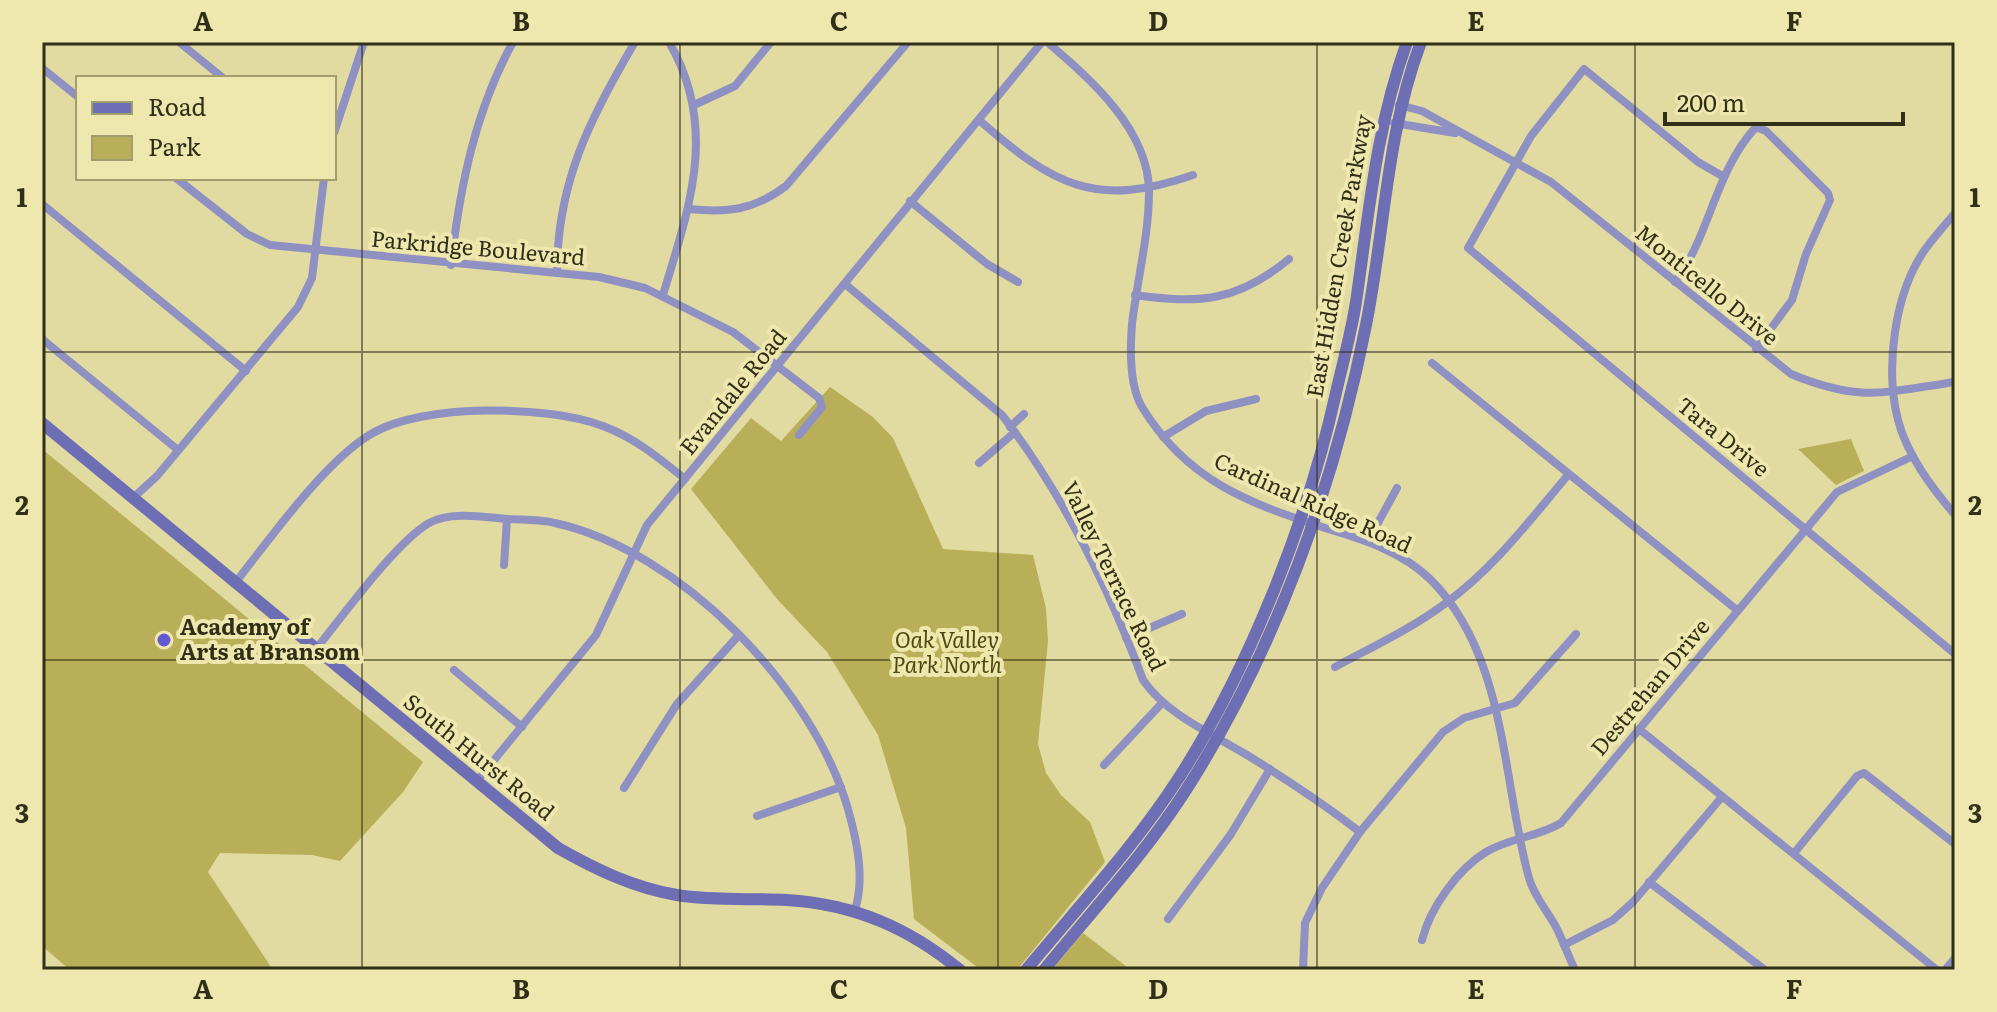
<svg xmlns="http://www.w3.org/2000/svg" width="1997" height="1012" font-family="Literata,serif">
  <rect width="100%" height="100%" fill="#e1daa1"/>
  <g fill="#baaf59">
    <path d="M830,387L873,417L893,438L943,549L1033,555L1046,608L1048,641L1038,744L1046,773L1061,795L1090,822L1105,862L1017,970H981L914,919L906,828L878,735L827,652L777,599L691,489L751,418L781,441Z"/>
    <path d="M1851,439L1864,471L1836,485L1798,449Z"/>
    <path d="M42,449L423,762L403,792L340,861L312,855L220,853L208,872L273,970H70L42,946Z"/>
    <path d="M1083,933L1131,970H1052Z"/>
  </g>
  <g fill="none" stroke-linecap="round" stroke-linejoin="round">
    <g stroke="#8f91c2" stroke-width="8">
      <path d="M179,42L223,78"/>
      <path d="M1047,42C1090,79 1149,129 1149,192C1149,235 1137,281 1132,324C1130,349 1129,385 1142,407C1187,481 1248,503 1328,529C1365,540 1402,552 1430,579C1507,655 1502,781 1529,878C1534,897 1550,914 1558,931C1564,944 1569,957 1575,970"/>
      <path d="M42,68L78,97"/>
      <path d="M694,105L735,86L771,42"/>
      <path d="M1399,105L1422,111L1551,182L1791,374C1861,403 1884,392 1955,382"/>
      <path d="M979,120C1053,185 1095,209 1193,175"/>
      <path d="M1394,123L1455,133"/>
      <path d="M334,133L364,42"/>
      <path d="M1724,177L1698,162L1584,69L1531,136L1468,248L1955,654"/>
      <path d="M176,178L247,234L270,245L599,277L645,288L733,332L819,398L822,407L799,435"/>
      <path d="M910,201L987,264L1018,282"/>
      <path d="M42,204L246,371"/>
      <path d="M689,209C728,213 754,210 786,186L908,42"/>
      <path d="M1955,213C1945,225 1933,238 1924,251C1894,295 1885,369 1898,420C1907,455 1932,488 1955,515"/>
      <path d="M451,265C460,187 475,111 513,42"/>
      <path d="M557,273C557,183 590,118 635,42"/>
      <path d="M1675,282C1710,236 1715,171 1756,127L1766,131L1828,193L1830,200L1806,254L1792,300L1756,349"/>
      <path d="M845,284L1002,415C1063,494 1108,586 1143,680C1167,715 1211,733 1247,755C1286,779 1324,804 1360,832"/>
      <path d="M663,295C689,208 719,128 669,42"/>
      <path d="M1135,295C1199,304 1237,302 1289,259"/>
      <path d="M42,339L178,450"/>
      <path d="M1432,363L1737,610"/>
      <path d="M1010,427L1024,414"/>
      <path d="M1163,437L1206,411L1256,399"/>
      <path d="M979,463L1015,432"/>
      <path d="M133,498L157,476L298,307L312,278L324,178"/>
      <path d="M1368,541L1397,488"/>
      <path d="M504,565L507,519"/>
      <path d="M235,583C270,539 324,462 371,434C422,403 548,405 603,426C635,438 659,458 685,479"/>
      <path d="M1126,638L1182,614"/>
      <path d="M316,649C342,617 396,542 429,523C451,511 483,517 507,519C523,520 540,519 555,523C681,551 813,688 848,809C857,841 865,878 855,910"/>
      <path d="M1335,667C1372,647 1411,629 1446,603C1494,568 1530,520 1568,475"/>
      <path d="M454,670L522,727"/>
      <path d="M1639,729L1937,970"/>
      <path d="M1104,765L1162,703"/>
      <path d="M477,781L596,635L647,525L1042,42"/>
      <path d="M624,788L677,704L738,636"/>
      <path d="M757,816L841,787"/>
      <path d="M1795,852L1857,776L1864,773L1955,844"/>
      <path d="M1649,882L1765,970"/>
      <path d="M1168,919L1231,834L1270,769"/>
      <path d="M1422,940C1430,908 1458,869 1486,852C1509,838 1538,837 1561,823L1837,492L1913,456"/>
      <path d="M1564,945L1613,920L1633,902L1721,798"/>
      <path d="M1303,970L1305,923L1322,888L1360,832L1443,732L1464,718L1515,703L1576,634"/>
      <path d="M1945,970L1955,958"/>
    </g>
    <g stroke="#6d6eb4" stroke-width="12">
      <path d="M42,423L558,848C595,869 634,888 677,895C713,901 751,898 787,900C854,904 909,928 960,970"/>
      <path d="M1026,970C1078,907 1136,845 1180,776C1249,668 1307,522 1335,397C1342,366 1351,334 1356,302C1369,213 1376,127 1407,42"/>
      <path d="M1044,970C1092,911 1145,854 1186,790C1275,651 1334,487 1366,325C1385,230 1386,134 1421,42"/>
    </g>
  </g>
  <path fill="none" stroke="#322f19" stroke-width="2" stroke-opacity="0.55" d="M362,42V970M680,42V970M998,42V970M1317,42V970M1635,42V970M42,352H1955M42,660H1955"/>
  <circle fill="#6359d2" stroke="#eee7ae" stroke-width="3" cx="164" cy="640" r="8"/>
  <g text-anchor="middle" stroke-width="8" stroke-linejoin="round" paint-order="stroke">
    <g font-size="22" fill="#322f19" stroke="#eee7ae">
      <text transform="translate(478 248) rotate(5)" y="8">Parkridge Boulevard</text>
      <text transform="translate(1339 256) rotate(-80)" y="8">East Hidden Creek Parkway</text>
      <text transform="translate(1707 285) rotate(39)" y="8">Monticello Drive</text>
      <text transform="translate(733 392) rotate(-51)" y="8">Evandale Road</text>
      <text transform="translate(1723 437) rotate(39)" y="8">Tara Drive</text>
      <text transform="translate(1313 503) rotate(24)" y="8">Cardinal Ridge Road</text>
      <text transform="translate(1114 576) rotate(64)" y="8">Valley Terrace Road</text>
      <text transform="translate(1650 687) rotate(-50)" y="8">Destrehan Drive</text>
      <text transform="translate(479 757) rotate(39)" y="8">South Hurst Road</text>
    </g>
    <g font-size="22" font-weight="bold" fill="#322f19" stroke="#eee7ae" text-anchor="start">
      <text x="180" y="635">Academy of<tspan x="180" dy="25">Arts at Bransom</tspan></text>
    </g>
    <g font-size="22" font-style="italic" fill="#50490f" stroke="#eee7ae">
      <text x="947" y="648">Oak Valley<tspan x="947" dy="25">Park North</tspan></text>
    </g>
  </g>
  <rect width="1997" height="1012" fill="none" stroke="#eee7ae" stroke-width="88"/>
  <rect x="76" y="76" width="260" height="104" fill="#eee7ae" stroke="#a39d72" stroke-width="2"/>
  <rect x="92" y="102" width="40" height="12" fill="#6d6eb4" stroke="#a39d72" stroke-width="2"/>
  <text x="148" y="116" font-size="24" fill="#322f19">Road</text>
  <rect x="92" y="136" width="40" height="24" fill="#baaf59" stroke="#a39d72" stroke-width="2"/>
  <text x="148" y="156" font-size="24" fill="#322f19">Park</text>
  <path d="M1665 112v12h238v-12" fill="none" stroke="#322f19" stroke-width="4"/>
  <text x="1677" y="112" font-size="24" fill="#322f19" stroke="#eee7ae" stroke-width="6" paint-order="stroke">200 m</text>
  <rect x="44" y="44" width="1909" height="924" fill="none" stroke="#322f19" stroke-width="3"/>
  <g font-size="26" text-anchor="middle" font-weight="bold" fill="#322f19">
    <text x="203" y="31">A</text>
    <text x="521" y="31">B</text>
    <text x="839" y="31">C</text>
    <text x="1158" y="31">D</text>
    <text x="1476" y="31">E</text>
    <text x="1794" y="31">F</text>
    <text x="22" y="207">1</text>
    <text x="1975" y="207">1</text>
    <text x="22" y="515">2</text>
    <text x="1975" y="515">2</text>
    <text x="22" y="823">3</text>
    <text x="1975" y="823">3</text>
    <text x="203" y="999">A</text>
    <text x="521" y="999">B</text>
    <text x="839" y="999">C</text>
    <text x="1158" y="999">D</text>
    <text x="1476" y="999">E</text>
    <text x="1794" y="999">F</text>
  </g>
</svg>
